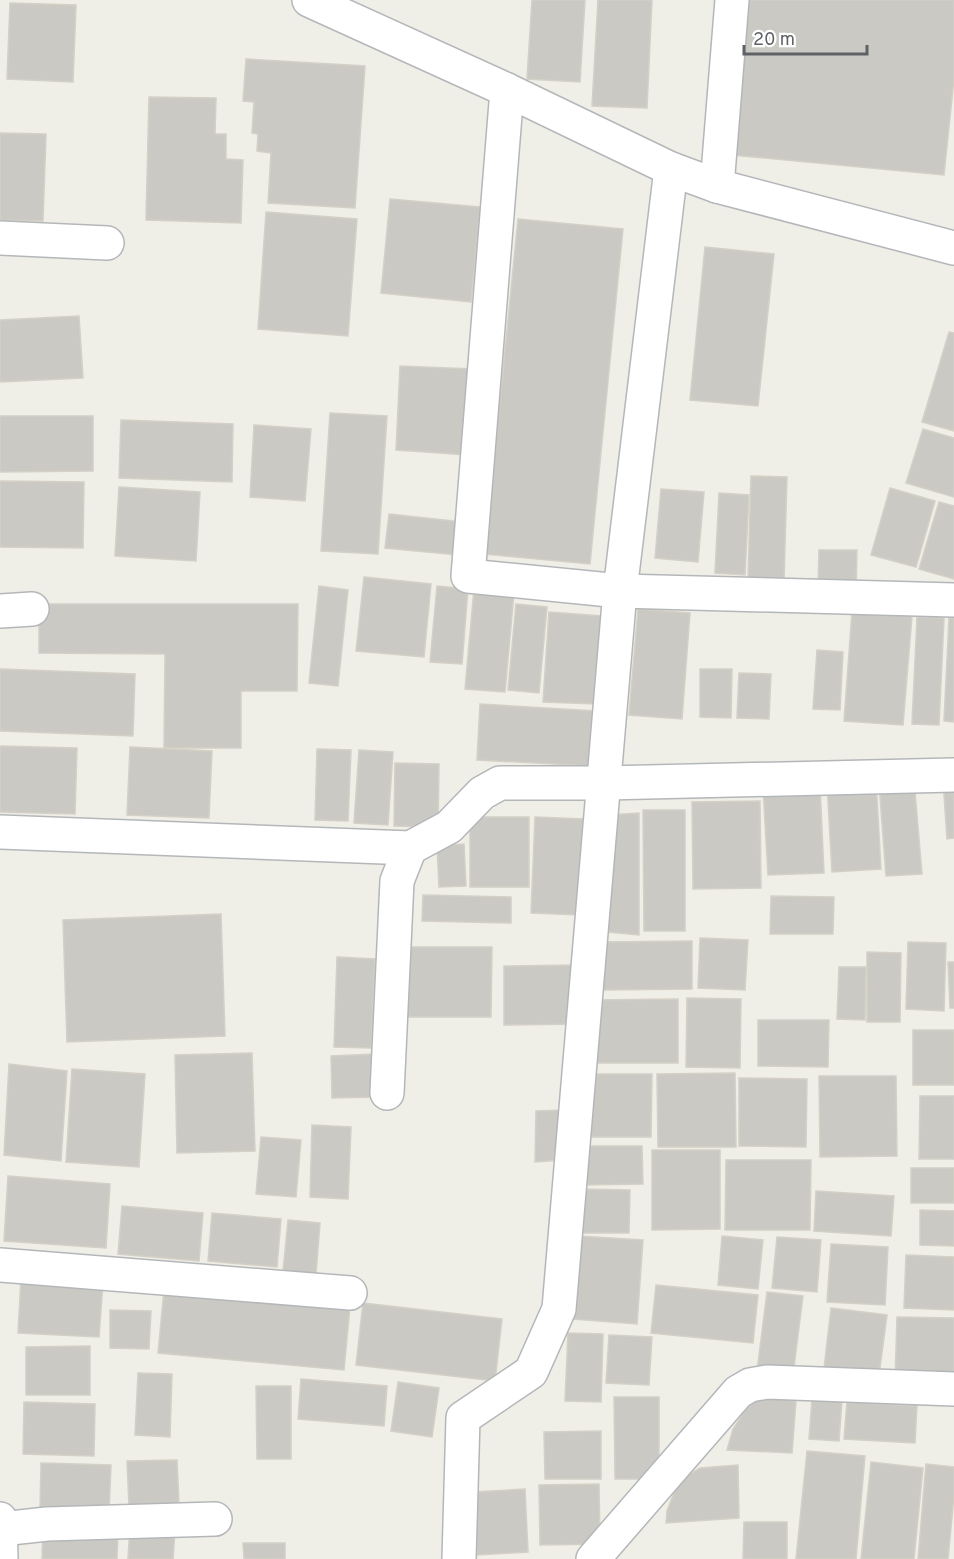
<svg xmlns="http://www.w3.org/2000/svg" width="954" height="1559" font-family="Overpass,sans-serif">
  <rect width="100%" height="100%" fill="#efeee7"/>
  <g fill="#cbc9c4" stroke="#d4d0c6" stroke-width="1.5">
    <path d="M532,0H585L580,82L527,79Z"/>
    <path d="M598,0H652L647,108L592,106Z"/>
    <path d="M748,0H954V79L944,175L732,155Z"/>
    <path d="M10,3L76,5L73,82L7,79Z"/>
    <path d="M246,59L365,66L355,208L268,203L271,153L257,151L258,134L252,133L254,102L243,101Z"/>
    <path d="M149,97L216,98L215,134H226V159L243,160L241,223L146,220Z"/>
    <path d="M0,133L46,134L43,221L0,220Z"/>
    <path d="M390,199L480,207L471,302L381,293Z"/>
    <path d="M266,212L357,219L348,336L258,329Z"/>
    <path d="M518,219L623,229L590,564L485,554Z"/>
    <path d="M705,247L774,254L758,406L690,400Z"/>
    <path d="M79,316L83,378L0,382V320Z"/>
    <path d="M949,332L954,333V431L922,422Z"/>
    <path d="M400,366L473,369L468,455L396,450Z"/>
    <path d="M330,413L387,416L378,554L321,551Z"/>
    <path d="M0,416H93V471L0,472Z"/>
    <path d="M121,420L233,424L232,482L119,478Z"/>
    <path d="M254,425L311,429L305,501L250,497Z"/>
    <path d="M923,429L954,438V497L906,483Z"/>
    <path d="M751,476L787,477L784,580L748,579Z"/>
    <path d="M0,481L84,482L83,548L0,547Z"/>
    <path d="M119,487L200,492L196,561L115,556Z"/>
    <path d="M890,488L935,501L916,567L871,555Z"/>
    <path d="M661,489L704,492L698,562L655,558Z"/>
    <path d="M719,493L749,495L745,575L715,573Z"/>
    <path d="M939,502L954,506V579L919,569Z"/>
    <path d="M389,514L462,522L458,555L385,548Z"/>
    <path d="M819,550H857L856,591L818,590Z"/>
    <path d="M364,577L431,584L424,657L356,651Z"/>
    <path d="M319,586L348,590L338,686L309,683Z"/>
    <path d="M437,586L468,589L462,664L430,662Z"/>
    <path d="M474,589L514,593L505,692L465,689Z"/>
    <path d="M39,604H298L297,691H241V748H164L165,654L39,653Z"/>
    <path d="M516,604L547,607L539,693L508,690Z"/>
    <path d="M638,609L690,613L682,719L629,715Z"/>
    <path d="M549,612L602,616L597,704L543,702Z"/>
    <path d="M852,612L912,616L903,725L844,721Z"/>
    <path d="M917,617L944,618L939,725L912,724Z"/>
    <path d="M949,618H954V722L944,721Z"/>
    <path d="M817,650L843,652L840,710L813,709Z"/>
    <path d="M0,669L135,674L133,736L0,731Z"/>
    <path d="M700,669H732L731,718L700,717Z"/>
    <path d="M739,673L771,674L769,719L737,718Z"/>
    <path d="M480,704L596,711L592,766L477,760Z"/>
    <path d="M0,746L77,748L75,814L0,812Z"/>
    <path d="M130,747L212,751L209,818L127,815Z"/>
    <path d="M317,749L351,750L348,821L315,820Z"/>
    <path d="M359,750L393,752L388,825L354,823Z"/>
    <path d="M395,763L439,764L438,827L394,826Z"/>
    <path d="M943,779H954V838L947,839Z"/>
    <path d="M876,780L881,869L832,872L827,783Z"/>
    <path d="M914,780L922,874L886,876L879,783Z"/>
    <path d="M820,785L824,873L768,875L763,787Z"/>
    <path d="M760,801L761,888L693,889L692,802Z"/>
    <path d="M643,810H685V931H644Z"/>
    <path d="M639,813V935L608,932L609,815Z"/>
    <rect x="470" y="817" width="59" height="70"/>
    <path d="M535,817L583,819L579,915L531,913Z"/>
    <path d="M464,844L466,886L439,887L437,846Z"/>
    <path d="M423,895L511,897V923L422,921Z"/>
    <path d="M771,896L834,897L833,934H770Z"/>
    <path d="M221,914L225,1036L67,1042L63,920Z"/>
    <path d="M700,938L748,940L745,990L698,988Z"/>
    <path d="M692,941V989L603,990L602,942Z"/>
    <path d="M908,942L946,943L944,1011L906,1009Z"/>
    <path d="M404,947H492L491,1017H404Z"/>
    <path d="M867,952L901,953L900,1022H867Z"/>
    <path d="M337,957L375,959L371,1048L334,1047Z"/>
    <path d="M948,962H954V1008H950Z"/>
    <path d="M579,965L580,1024L504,1025V966Z"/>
    <path d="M839,967H866L865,1020L837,1019Z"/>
    <path d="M687,998L741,999L740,1068L686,1067Z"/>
    <path d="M678,999V1063H593V1000Z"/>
    <path d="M758,1020H829L828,1067L758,1066Z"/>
    <rect x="913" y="1030" width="41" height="55"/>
    <path d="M252,1053L255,1151L177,1153L175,1055Z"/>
    <path d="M375,1054L376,1097L332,1098L331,1056Z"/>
    <path d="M9,1064L67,1071L61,1161L4,1155Z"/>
    <path d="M72,1069L145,1074L139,1167L66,1162Z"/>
    <path d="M735,1073L736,1147H658L657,1074Z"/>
    <path d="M582,1074H652L651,1137H581Z"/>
    <path d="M819,1076H896L897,1156L820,1157Z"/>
    <path d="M739,1078L807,1079L806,1147L739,1146Z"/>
    <path d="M920,1096H954V1159H919Z"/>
    <path d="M567,1110L561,1160L535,1162L536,1111Z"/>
    <path d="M312,1125L351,1127L348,1199L310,1197Z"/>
    <path d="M261,1137L301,1140L296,1197L256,1194Z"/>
    <path d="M584,1146H642L643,1184L584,1185Z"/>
    <path d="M652,1150H720V1229L652,1230Z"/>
    <path d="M726,1160H811L810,1230H725Z"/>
    <rect x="911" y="1168" width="43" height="35"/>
    <path d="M8,1176L110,1184L106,1248L4,1241Z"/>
    <path d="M580,1189L630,1190L629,1233H579Z"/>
    <path d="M816,1191L894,1196L891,1236L814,1231Z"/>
    <path d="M122,1206L203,1213L199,1261L118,1254Z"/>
    <path d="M920,1210L954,1211V1246L920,1245Z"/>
    <path d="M212,1213L281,1219L277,1267L208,1261Z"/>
    <path d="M288,1220L320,1223L316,1274L283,1271Z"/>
    <path d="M578,1236L643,1240L637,1324L573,1319Z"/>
    <path d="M722,1236L763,1240L758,1289L718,1285Z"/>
    <path d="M777,1237L821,1240L817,1292L772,1288Z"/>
    <path d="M831,1244L888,1247L885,1305L827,1302Z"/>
    <path d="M906,1255L954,1257V1310L904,1308Z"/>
    <path d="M21,1278L103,1283L99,1337L18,1333Z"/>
    <path d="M656,1285L758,1295L753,1343L651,1333Z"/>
    <path d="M164,1290L350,1307L344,1370L158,1353Z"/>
    <path d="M767,1292L803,1296L793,1375L757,1371Z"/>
    <path d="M363,1303L502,1319L495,1381L356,1365Z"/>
    <path d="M831,1308L887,1315L878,1383L823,1377Z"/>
    <path d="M110,1310L151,1311L149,1349L110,1348Z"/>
    <path d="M897,1317L954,1318V1382L895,1381Z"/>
    <path d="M568,1333L603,1334L601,1402L565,1401Z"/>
    <path d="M609,1335L652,1337L649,1385L606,1383Z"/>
    <path d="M90,1346V1395H26V1347Z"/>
    <path d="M138,1373L172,1374L170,1437L135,1435Z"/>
    <path d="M301,1379L387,1386L384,1426L298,1419Z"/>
    <path d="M398,1382L439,1388L432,1437L391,1431Z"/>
    <path d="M256,1386H291V1459H257Z"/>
    <path d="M761,1396L796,1401L792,1453L727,1450L733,1429L746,1409Z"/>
    <path d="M614,1397H659V1479H615Z"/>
    <path d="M812,1399L842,1401L839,1441L809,1439Z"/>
    <path d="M24,1402L95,1404L94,1456L23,1454Z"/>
    <path d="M847,1402L917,1406L915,1443L844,1439Z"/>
    <path d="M601,1431V1479H545L544,1432Z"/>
    <path d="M807,1451L865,1456L856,1559H796Z"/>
    <path d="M177,1460L179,1504L129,1506L127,1461Z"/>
    <path d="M871,1462L923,1468L914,1559H861Z"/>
    <path d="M41,1463L111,1465L109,1512L40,1511Z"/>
    <path d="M926,1464L954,1467V1496L948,1559H918Z"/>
    <path d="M738,1465L739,1518L666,1523L667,1511L677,1485L687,1476L700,1468Z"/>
    <path d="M599,1484L600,1544L540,1545L539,1485Z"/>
    <path d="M525,1489L528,1552L477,1555L474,1492Z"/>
    <path d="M744,1522H787V1559H743Z"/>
    <path d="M130,1527L175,1530L173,1559H128Z"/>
    <path d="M43,1531L118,1534L117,1559H42Z"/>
    <path d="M243,1543H285V1559H244Z"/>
  </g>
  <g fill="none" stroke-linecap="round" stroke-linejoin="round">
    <g stroke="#b4b7ba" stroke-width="36">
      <g id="minor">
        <path d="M309,0L507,90L671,169L717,186L954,248"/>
        <path d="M507,90L468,576L620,591L954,600"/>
        <path d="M717,186L732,0"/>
        <path d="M0,238L107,243"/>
        <path d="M0,611L32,609"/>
        <path d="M0,832L410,848L449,827L482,793L500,783H605L954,775"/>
        <path d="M387,1093L397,881L410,848"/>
        <path d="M0,1265L350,1293"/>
        <path d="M0,1519L1,1559"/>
        <path d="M1,1529L47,1524L215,1519"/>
        <path d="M459,1559L463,1418L531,1372L559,1309L620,591L671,169"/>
        <path d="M593,1559L738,1392L750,1385L767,1382L954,1389"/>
      </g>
    </g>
    <use href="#minor" stroke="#fff" stroke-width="33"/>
  </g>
  <path d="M744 45v9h123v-9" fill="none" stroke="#5e6266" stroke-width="3"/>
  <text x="753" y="45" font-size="18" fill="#5e6266" stroke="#ffffff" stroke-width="4.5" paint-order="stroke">20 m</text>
</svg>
